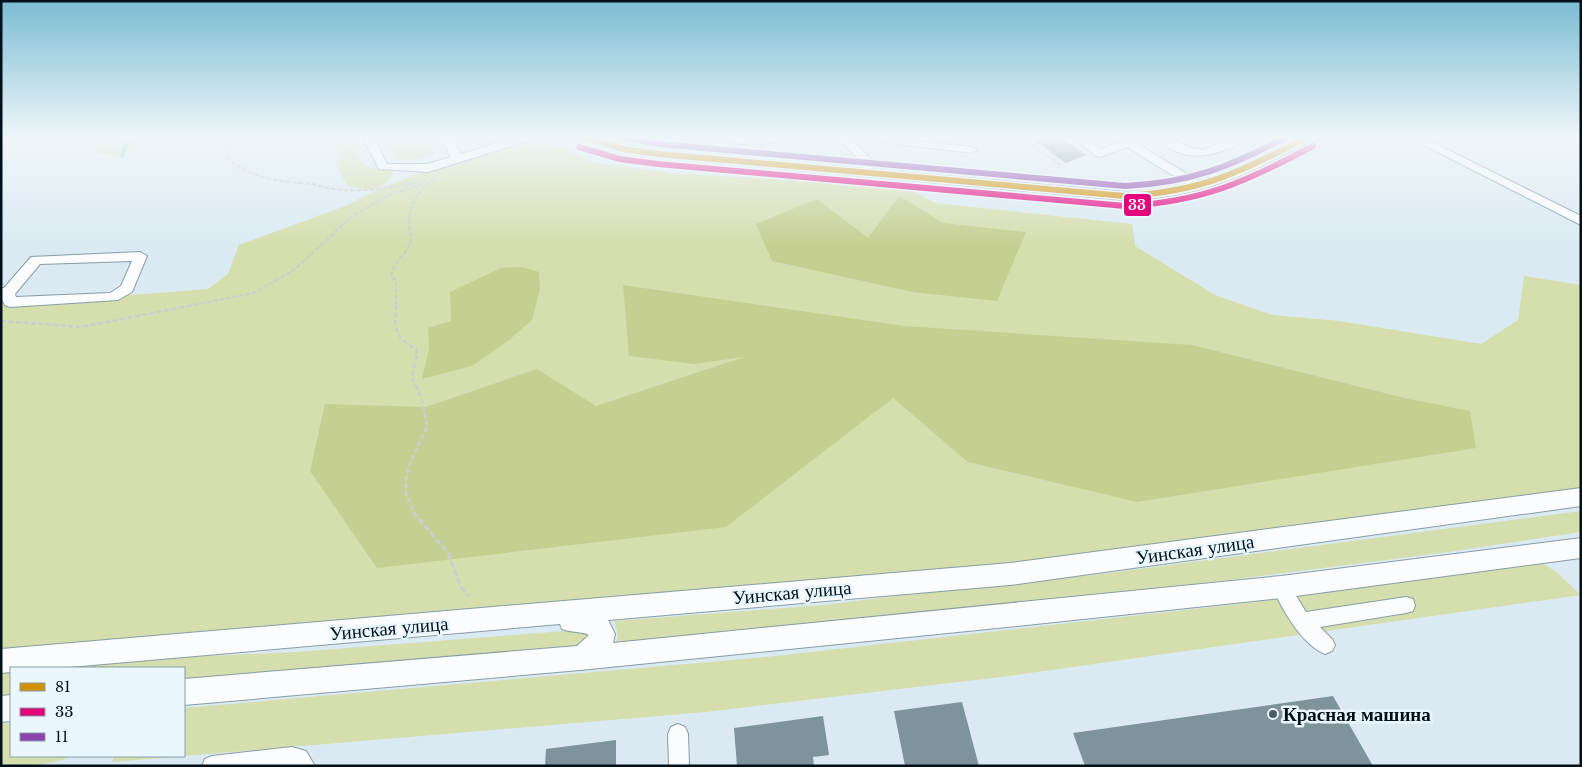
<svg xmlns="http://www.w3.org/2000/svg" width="1582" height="767" font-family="'Libre Baskerville',serif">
  <rect width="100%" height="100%" fill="#dbeaf2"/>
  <g fill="#d5dead">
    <path d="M97,137H152L122,156L95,153Z"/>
    <path d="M331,137H346L349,143L359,141L362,148L355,151C367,174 374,168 397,168C382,193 374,191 347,186L335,161L342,159Z"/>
    <path d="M382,137H438L442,143L431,147L435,154L411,161L397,160Z"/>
    <path d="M540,141L556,144L593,162L671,173L876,185L910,190L935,203L1132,224L1135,246L1215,295L1272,315L1339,321L1481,344L1518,320L1524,276L1581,285V489L997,569L1,652V305L208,289L228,274L239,245L345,206L379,189L422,172Z"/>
    <path d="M1581,511V532L1448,552L1056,602L616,644L618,635L614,621L823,605L970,587L1093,575Z"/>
    <path d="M1538,561L1555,571L1581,595L1009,676L706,712L112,762L114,756H184V708L766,657L1238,604Z"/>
    <path d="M577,630L585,632L587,638L575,648L184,681V668H24L143,659L296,652Z"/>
    <path d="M11,669V696H1V670Z"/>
    <path d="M11,723V756H70C55,766 20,766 1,766V724Z"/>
  </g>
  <g fill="#c6cf92">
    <path d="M899,196L943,223L1026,232L997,301L912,292L772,261L756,224L817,199L868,238Z"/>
    <path d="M522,267L539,272L540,289L532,320L509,340L472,366L422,379L429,349L428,328L451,321L450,292L501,268Z"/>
    <path d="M623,285L904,326L1192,345L1405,398L1470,411L1476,448L1137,502L968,462L893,398L726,527L377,568L310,471L325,404L426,407L537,369L596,406L744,357L694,364L629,356Z"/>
  </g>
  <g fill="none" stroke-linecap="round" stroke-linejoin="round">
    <path stroke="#76c8b4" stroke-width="4" d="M122,156L129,137"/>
  </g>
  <g fill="#7e939c">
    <path d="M1030,137H1061L1086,155L1066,163Z"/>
    <path d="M1333,696L1373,766H1085L1073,733Z"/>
    <path d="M962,702L979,766H905L894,711Z"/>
    <path d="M823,716L829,755L813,757L814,766H737L734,728Z"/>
    <path d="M616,740V766H545L546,749Z"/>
  </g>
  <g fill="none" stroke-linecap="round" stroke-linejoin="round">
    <g stroke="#879da7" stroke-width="2">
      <g id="minor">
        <path d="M362,137H373L387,164H427L451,157L439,137H450L461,154L518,137H528L530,139L528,141L428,172L379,169Z"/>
        <path d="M577,137C604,137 631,147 660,151C727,158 795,163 862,169V163L837,137H849L872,160L874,170L1125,192L1162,191L1190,186L1127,147L1100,157L1096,156L1072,137H1085L1101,149L1119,142L1113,137H1126L1202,183L1236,170L1299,137H1313C1305,146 1290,151 1280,157C1228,184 1184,199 1125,200L659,157L623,152L578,139Z"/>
        <path d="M724,137H782C771,147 735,147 724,137Z"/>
        <path d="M879,137L972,147L978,150L972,153L887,143L883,142Z"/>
        <path d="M1156,137H1169L1190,148L1203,150L1235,137H1250C1246,142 1239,144 1233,147C1205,159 1179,161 1156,137Z"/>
        <path d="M1408,137H1422L1581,216V225Z"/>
        <path d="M140,252L147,256L132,292L118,300L10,307L5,305L1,298V288H4L31,257ZM132,261L121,286L110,293L16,297L15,294L40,264Z"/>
        <path d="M1281,579L1287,581L1306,612L1406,597L1413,599L1415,605L1413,611L1406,613L1320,627L1332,639L1335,645L1332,651L1325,654C1302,645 1282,609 1272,587L1275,581Z"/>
        <path d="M678,724L685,727L688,734L689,766H669L668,734L671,727Z"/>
        <path d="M292,747L306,751L315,766H202L205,759L212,756Z"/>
      </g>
    </g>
    <g stroke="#879da7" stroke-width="2">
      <g id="major">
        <path d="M1581,488V506L1010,585L608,620L615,634L613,643L1281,576L1581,538V558L1281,598L1017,626L580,670L184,705V679L577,646L589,635C582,631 571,633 562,629L560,624L58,668H11V672L1,673V649L1010,563Z"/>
        <path d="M11,695V721L1,722V696Z"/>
      </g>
    </g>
    <g stroke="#c9ced0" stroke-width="2" stroke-dasharray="4.5 2" stroke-linecap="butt">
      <path d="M229,137L228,158C251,180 281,181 311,184C319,185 326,188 334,189C364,193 396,188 426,180"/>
      <path d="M988,137L990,141"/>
      <path d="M1020,137L1062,166"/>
      <path d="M1540,137L1581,142"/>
      <path d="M188,306L254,293L294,270L352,216L391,194L428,183L435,178"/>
      <path d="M396,306V280L391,277C394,259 405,257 410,244C412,237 409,231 409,224C408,207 417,195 428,183"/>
    </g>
    <g stroke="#c9ced0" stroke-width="2.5" stroke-dasharray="5 2.5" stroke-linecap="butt">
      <path d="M396,305C394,328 394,337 416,349L417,355L412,377L422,400L427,427L410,463L406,478V494L414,513"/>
      <path d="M1,321L81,327L194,305"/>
    </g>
    <path stroke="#c9ced0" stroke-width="3" stroke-dasharray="6 3" stroke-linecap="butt" d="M413,512L448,553L461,587L469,597"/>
    <use href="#minor" fill="#fafcfd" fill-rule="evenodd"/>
    <use href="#major" fill="#fafcfd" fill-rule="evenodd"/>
    <g stroke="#eaf7ff" stroke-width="9">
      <path id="bus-1" d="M583,137L623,149L659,154L1125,196C1200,192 1242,172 1307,137"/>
    </g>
    <g stroke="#eaf7ff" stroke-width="9">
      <path id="bus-2" d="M579,147L620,159L658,164L1125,206C1202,202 1246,182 1313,146"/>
    </g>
    <g stroke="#eaf7ff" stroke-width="9">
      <path id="bus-3" d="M619,137L660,144L1125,186C1189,183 1230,167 1286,137"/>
    </g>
    <use href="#bus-1" stroke="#d29004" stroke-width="6"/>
    <use href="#bus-2" stroke="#e5007d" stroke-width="6"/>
    <use href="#bus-3" stroke="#8e44ad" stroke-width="6"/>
  </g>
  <linearGradient id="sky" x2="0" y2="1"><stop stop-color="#7abcd3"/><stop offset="0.56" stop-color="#eff6f9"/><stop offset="1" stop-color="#eff6f9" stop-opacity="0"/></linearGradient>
  <rect width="1582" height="245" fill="url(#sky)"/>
  <circle fill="#4d5d66" stroke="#eaf7ff" stroke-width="2" cx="1273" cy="714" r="5"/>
  <g text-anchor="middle" stroke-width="5" stroke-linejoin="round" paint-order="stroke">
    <g font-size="19" fill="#00111b" stroke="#eaf7ff">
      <text transform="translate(1195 549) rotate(-8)" y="7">Уинская улица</text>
      <text transform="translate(792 592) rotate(-5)" y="7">Уинская улица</text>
      <text transform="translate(389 628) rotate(-5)" y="7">Уинская улица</text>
    </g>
    <g font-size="19" font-weight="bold" fill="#00111b" stroke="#eaf7ff" text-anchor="start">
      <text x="1283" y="721">Красная машина</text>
    </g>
  </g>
  <rect stroke="#eaf7ff" stroke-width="2" x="1123" y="193" width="29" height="24" rx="5" fill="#e5007d"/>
  <g font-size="14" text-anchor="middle" font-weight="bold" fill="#fff">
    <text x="1137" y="210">33</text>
  </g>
  <rect width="1582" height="767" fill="none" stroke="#00111b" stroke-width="5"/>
  <rect x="10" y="667" width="175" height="90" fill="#eaf7ff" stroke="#8c9ba4"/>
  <rect x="20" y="683" width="25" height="8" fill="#d29004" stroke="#8c9ba4"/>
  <text x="55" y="692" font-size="15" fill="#00111b">81</text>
  <rect x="20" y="708" width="25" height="8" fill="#e5007d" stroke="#8c9ba4"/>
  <text x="55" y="717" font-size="15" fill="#00111b">33</text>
  <rect x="20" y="733" width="25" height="8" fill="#8e44ad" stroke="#8c9ba4"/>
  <text x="55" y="742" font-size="15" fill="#00111b">11</text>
</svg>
